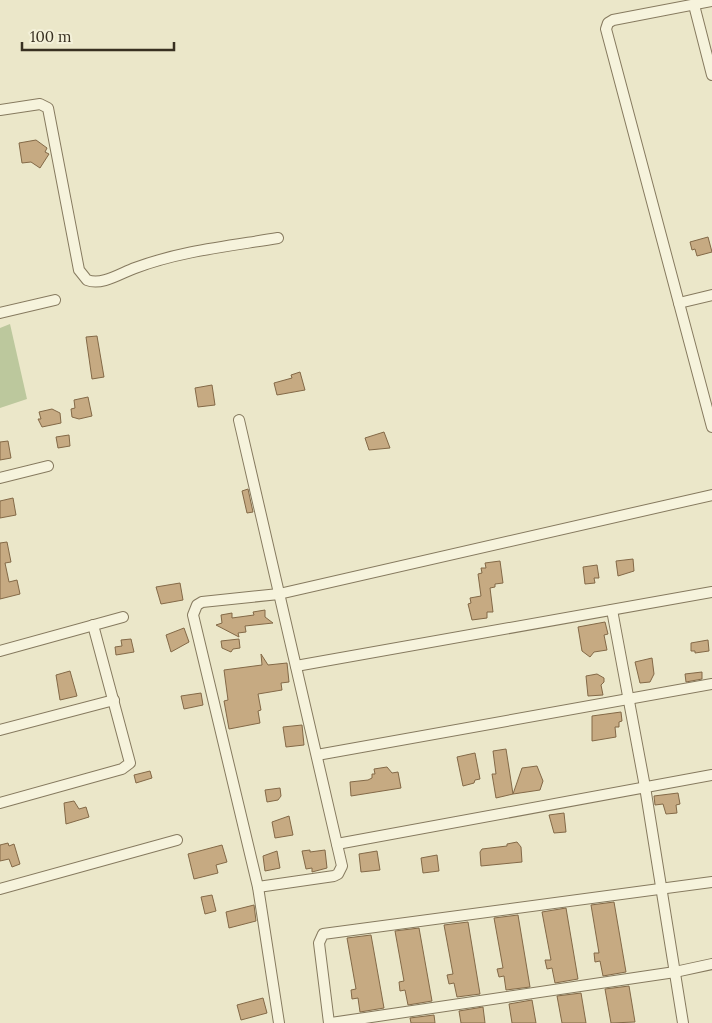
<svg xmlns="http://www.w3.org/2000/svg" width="712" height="1023" font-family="Lora,serif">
  <rect width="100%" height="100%" fill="#ebe7c9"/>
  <path fill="#bcc89d" d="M10,324L27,399L0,408V328Z"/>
  <g fill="#c6aa82" stroke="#836947">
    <path d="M36,140L47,148L45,152L49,154L40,168L31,162L22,163L19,143Z"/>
    <path d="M708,237L712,252L697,256L695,249L692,250L690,242Z"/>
    <path d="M97,336L104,377L92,379L86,337Z"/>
    <path d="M300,372L305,390L277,395L274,383L292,378L291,375Z"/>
    <path d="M212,385L215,405L198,407L195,388Z"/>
    <path d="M88,397L92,416L79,419L72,417L71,409L75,408L74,400Z"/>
    <path d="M52,409L60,413L61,423L42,427L38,419H41L39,412Z"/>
    <path d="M384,432L390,448L369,450L365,438Z"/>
    <path d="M69,435L70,446L58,448L56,437Z"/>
    <path d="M8,441L11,458L0,460V442Z"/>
    <path d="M248,489L253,512L247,513L242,491Z"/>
    <path d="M13,498L16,515L0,518V501Z"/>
    <path d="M7,542L11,562L5,563L9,582L17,580L20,594L0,599V543Z"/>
    <path d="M633,559L634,571L618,576L616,561Z"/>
    <path d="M500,561L503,583L495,584V587L490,588L493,612H487V618L472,620L468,604L471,603L470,598L481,596L478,574L482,573L481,568H486L485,563Z"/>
    <path d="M597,565L599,578H594L595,583L585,584L583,567Z"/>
    <path d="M180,583L183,600L161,604L156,587Z"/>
    <path d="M265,610V617L273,623L245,626L246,632L238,633L239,637L216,625L222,623L221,615L232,613V618L254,615L253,612Z"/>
    <path d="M605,622L608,634L604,635L607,650L594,652L590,657L582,651L578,627Z"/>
    <path d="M184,628L189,642L171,652L166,635Z"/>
    <path d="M131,639L134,652L116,655L115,647L122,646L121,640Z"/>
    <path d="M239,639L240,648L233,649L231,652L222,648L221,641Z"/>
    <path d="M708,640L709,651L695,653V651H691V643Z"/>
    <path d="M261,654L268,665L287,663L289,682L281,683L282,690L258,694L261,710L258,711L260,723L229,729L224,701L228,700L224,670L262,665Z"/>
    <path d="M652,658L654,674L650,682L640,683L635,662Z"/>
    <path d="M70,671L77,696L60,700L56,675Z"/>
    <path d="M702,672V679L686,682L685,674Z"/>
    <path d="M597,674L604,678V682L601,685L603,695L588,696L586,676Z"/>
    <path d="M201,693L203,705L184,709L181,696Z"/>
    <path d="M621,712L622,721L619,722V727H615L616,737L592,741V716Z"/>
    <path d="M302,725L304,745L286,747L283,727Z"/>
    <path d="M506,749L513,794L496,798L492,774H496L493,751Z"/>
    <path d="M475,753L480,779L475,780L474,783L463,786L457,757Z"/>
    <path d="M537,766L543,781L540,790L513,794L522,768Z"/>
    <path d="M387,767L392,773L398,772L401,788L351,796L350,782L368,780L372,778V774H375L374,769Z"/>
    <path d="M150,771L152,778L136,783L134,775Z"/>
    <path d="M280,788L281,796L278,800L267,802L265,790Z"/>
    <path d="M678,793L680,804L676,805L677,813L666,814L663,804L655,805L654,796Z"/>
    <path d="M74,801L79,809L86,807L89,817L66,824L64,803Z"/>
    <path d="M564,813L566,832L554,833L549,815Z"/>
    <path d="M289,816L293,835L275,838L272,822Z"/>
    <path d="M517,842L521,847L522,862L481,866L480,852L482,849L507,846V844Z"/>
    <path d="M8,843L9,846L14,844L20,864L12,867L9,859L0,861V845Z"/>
    <path d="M222,845L227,862L216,865L218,873L194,879L188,854Z"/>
    <path d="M310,850V852L325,850L327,868L312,872V868L306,869L302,851Z"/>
    <path d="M277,851L280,868L265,871L263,856Z"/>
    <path d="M377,851L380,870L361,872L359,854Z"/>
    <path d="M437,855L439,871L423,873L421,858Z"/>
    <path d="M212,895L216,911L205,914L201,897Z"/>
    <path d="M614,902L626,972L603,976L600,961L595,962L594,953H599L591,905Z"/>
    <path d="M254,905L256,921L229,928L226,912Z"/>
    <path d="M566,908L578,979L555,983L552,968L547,969L545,960H551L542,912Z"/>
    <path d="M518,915L530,987L506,990L504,976L499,977L497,969L503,968L494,918Z"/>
    <path d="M468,922L480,994L457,997L454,983L449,984L447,975L453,974L444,925Z"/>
    <path d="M419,928L432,1001L408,1005L405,990L400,991L399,982L404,981L395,931Z"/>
    <path d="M371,935L384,1008L360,1012L358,998L352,999L351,990L356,989L347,938Z"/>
    <path d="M629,986L635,1022L611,1023L605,989Z"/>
    <path d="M581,993L586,1023H562L557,996Z"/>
    <path d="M263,998L267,1013L241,1020L237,1005Z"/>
    <path d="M532,1000L536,1023H512L509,1004Z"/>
    <path d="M483,1007L485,1023H461L459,1011Z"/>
    <path d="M434,1015L435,1023H411L410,1018Z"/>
  </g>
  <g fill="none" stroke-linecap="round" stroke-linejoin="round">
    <g stroke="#867a5f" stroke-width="12">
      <g id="street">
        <path d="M712,1L613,20L608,23L606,29L712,427"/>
        <path d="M694,5L712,75"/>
        <path d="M0,110L40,104L48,108L79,270L87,280C102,286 121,273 135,268C180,251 230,246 278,238"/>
        <path d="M679,303L712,295"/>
        <path d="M0,313L55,300"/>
        <path d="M239,420L342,866L338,874L334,876L258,887"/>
        <path d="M0,478L48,466"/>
        <path d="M612,610L645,787L683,1023"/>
        <path d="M0,651L123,617"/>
        <path d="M296,666L712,592"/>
        <path d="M0,730L114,700"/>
        <path d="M317,755L712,684"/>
        <path d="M0,803L122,769L130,763L93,625"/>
        <path d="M337,844L712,775"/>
        <path d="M0,889L177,840"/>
        <path d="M279,1023L258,887L193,615L197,605L202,602L279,594L712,495"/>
        <path d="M329,1023L319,943L323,934L712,882"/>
        <path d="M331,1023L675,972L712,964"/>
      </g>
    </g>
    <use href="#street" stroke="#f6f3dc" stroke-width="10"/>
  </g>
  <path d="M22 42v8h152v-8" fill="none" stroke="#383021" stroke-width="2.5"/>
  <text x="30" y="42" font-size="15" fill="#383021" stroke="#f3f0d8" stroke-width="4" paint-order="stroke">100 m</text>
</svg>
